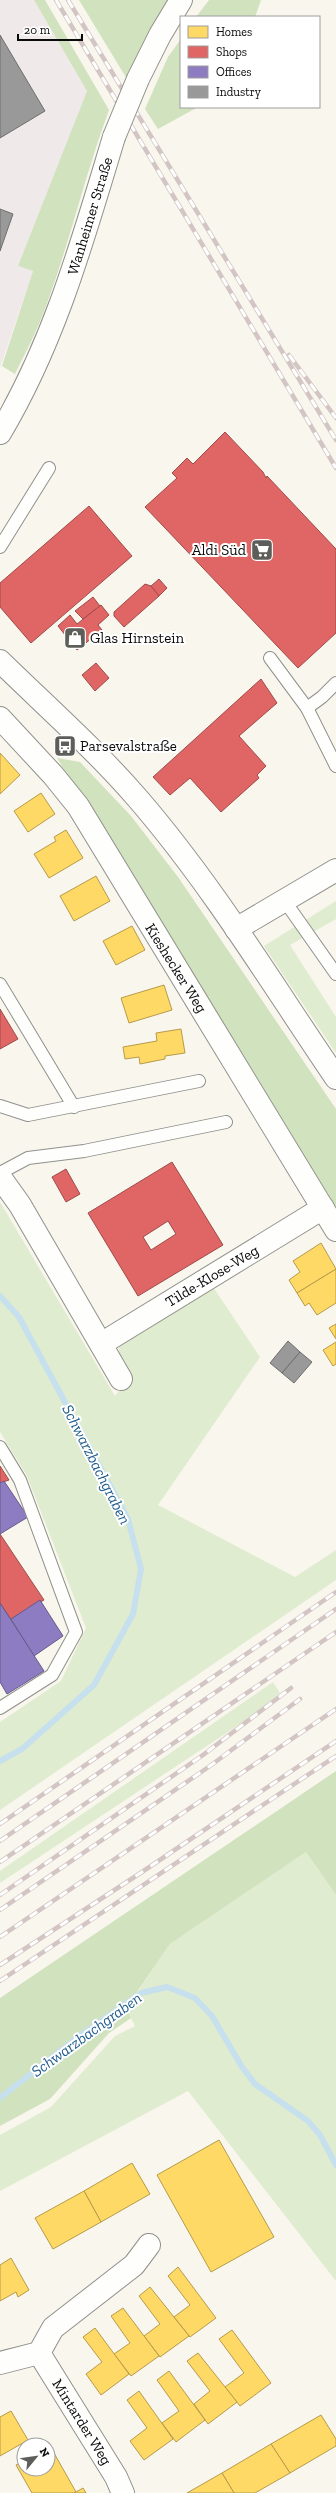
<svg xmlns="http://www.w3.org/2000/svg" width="336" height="2493" font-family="'Zilla Slab',serif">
  <rect width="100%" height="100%" fill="#f8f6ed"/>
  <path fill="#efe9ea" d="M0,0H34L87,91L18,266L33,271L0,368Z"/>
  <g fill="#e0eccf">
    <path d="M336,901V919L290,945L336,1017V1053L264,946Z"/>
    <path d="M0,1202L115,1396L127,1380L117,1357L120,1345L209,1281L260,1357L158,1505L295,1577L336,1550V1580L0,1810V1722L61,1681L86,1628L27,1476L0,1432Z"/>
    <path d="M273,1682L280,1693L249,1718L0,1883V1871Z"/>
    <path d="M306,1852L336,1895V2281L188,2091L0,2191V2135L51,2107L115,2036L135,2026L126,2009L170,1944Z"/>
  </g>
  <g fill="#d1e2be">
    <path d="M34,0H45L109,110C83,180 67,255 39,324C32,341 23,357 15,374L2,366L33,271L18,266L87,91Z"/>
    <path d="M79,0H171L127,79Z"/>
    <path d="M209,0H261L255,17H196Z"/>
    <path d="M181,39V107H198L158,129L145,109L168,57Z"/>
    <path d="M57,758L80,762L131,816L178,877L336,1109V1223Z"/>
    <path d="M336,1771V1895L306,1852L170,1944L126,2008L131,2018L109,2033L50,2099L0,2126V1998Z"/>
  </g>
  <g fill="#ffd966" stroke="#b69b4a">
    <path d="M0,753L20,775L0,794Z"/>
    <path d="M41,793L55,814L28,832L14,811Z"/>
    <path d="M66,830L83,858L49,878L34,854L56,841L54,837Z"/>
    <path d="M96,876L110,901L74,921L60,896Z"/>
    <path d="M132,926L145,950L116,965L103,941Z"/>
    <path d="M164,985L172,1010L129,1023L121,998Z"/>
    <path d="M181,1029L185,1053L165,1056V1059L140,1064L139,1057L125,1059L123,1047L157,1041L156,1033Z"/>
    <path d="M321,1243L336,1269L297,1293L289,1280L300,1272L293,1261Z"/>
    <path d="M336,1269V1303L317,1315L309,1303L305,1306L297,1293Z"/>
    <path d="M336,1324V1339L329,1328Z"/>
    <path d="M336,1342V1364L333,1366L323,1350Z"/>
    <path d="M219,2140L274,2237L211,2272L157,2175Z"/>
    <path d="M132,2163L150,2194L101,2222L84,2191Z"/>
    <path d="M84,2191L101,2222L53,2249L35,2218Z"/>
    <path d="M11,2258L29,2290L18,2297L16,2292L0,2301V2265Z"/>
    <path d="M178,2267L216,2318L190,2337L174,2317L190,2305L168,2276Z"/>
    <path d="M150,2287L189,2336L160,2357L144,2336L160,2324L139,2296Z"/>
    <path d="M123,2308L159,2356L131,2376L114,2354L130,2343L111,2316Z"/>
    <path d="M95,2328L129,2374L101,2395L86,2374L102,2362L83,2337Z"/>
    <path d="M232,2330L271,2383L240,2406L225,2387L244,2373L219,2339Z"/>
    <path d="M198,2353L237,2402L208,2424L194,2404L210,2391L187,2361Z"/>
    <path d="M169,2371L205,2420L176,2442L162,2423L179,2411L157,2380Z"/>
    <path d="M139,2391L173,2439L144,2460L130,2441L147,2428L127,2400Z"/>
    <path d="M11,2411L28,2440L0,2456V2417Z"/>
    <path d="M321,2415L336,2439V2446L290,2473L271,2444Z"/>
    <path d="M271,2444L290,2473L255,2493H234L222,2473Z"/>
    <path d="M50,2446L76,2492L74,2493H32L16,2465L24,2461V2469H48V2447Z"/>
    <path d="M222,2473L234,2493H187Z"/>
    <path d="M83,2488L86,2493H74L76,2492Z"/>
  </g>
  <g fill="#e06666" stroke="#a04a4a" fill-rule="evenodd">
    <path d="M225,432L263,472L266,478L267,476L336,549V633L298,668L145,507L177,478L172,473L187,458L193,464Z"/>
    <path d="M89,506L132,556L31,643L0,607V583Z"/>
    <path d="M159,579L167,588L159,596L151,586Z"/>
    <path d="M145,584L151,586L159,596L124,627L114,616V612Z"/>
    <path d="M93,597L100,606L83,619L75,611Z"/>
    <path d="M101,605L109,615L98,625L102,630L77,650L58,626L70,615L77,624Z"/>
    <path d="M96,663L109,678L95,691L82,675Z"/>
    <path d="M261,679L277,703L239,736L266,766L257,775L259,778L221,812L190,778L170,795L153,777Z"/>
    <path d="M0,1009L18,1039L0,1049Z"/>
    <path d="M172,1162L223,1245L138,1296L88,1213ZM168,1221L176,1234L151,1250L143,1237Z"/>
    <path d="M66,1169L80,1194L66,1202L52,1177Z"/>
    <path d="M0,1466L9,1480L0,1483Z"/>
    <path d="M0,1534L44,1600L11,1619L0,1603Z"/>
  </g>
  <g fill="#8e7cc3" stroke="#665a8c">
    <path d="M4,1481L28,1517L0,1534V1483Z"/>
    <path d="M40,1600L63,1636L34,1656L11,1619Z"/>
    <path d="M0,1603L44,1671L7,1694L0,1682Z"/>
  </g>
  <g fill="#999" stroke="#6e6e6e">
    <path d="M0,35L45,111L0,138Z"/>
    <path d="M0,209L13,214L0,251Z"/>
    <path d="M288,1341L300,1352L282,1373L270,1363Z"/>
    <path d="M300,1352L312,1362L294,1383L282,1373Z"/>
  </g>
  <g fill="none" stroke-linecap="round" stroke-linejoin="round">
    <g stroke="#c7e0ee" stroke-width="6">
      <path d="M0,1296L19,1317L128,1519L141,1569L133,1614L94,1685L22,1749L0,1761"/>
      <path d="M0,2098L78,2037L141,1993L167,1987L195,1998L212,2016L242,2067L255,2084L308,2121L320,2135L336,2165"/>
    </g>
    <g stroke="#91908c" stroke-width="14">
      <g id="service">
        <path d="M0,547L49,468"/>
        <path d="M270,658L307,708L336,766"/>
        <path d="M307,708L322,697L336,683"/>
        <path d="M284,900L336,974"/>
        <path d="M0,984L74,1107"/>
        <path d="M0,1106L28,1115L199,1081"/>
        <path d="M0,1173L28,1158L84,1151L226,1122"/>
        <path d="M0,1447L20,1480L76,1632L52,1675L0,1708"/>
      </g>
    </g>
    <g stroke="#91908c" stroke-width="24">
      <g id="minor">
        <path d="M0,718L53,775L78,806L336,1230"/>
        <path d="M236,929L336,870"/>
        <path d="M0,1177L20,1205L121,1379"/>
        <path d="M101,1344L323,1208"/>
        <path d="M39,2353L116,2477L123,2493"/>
        <path d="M0,2363L39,2353L53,2328L134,2265L149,2245"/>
      </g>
    </g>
    <g stroke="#91908c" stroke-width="24">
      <g id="tertiary">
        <path d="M138,79L160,35L181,0"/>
        <path d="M0,433C55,341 83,239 114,137"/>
        <path d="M0,661C47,707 96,750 139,800C213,886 272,984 336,1078"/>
      </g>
    </g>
    <use href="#service" stroke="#fefefc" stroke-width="12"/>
    <use href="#minor" stroke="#fefefc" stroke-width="22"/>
    <use href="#tertiary" stroke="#fefefc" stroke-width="22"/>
    <g stroke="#d3c5c4" stroke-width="4.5">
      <g id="rail">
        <path d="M56,0L336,468"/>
        <path d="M68,0L336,440"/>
        <path d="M289,355L336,418"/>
        <path d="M0,1824L336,1592"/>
        <path d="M0,1841L336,1609"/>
        <path d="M0,1862L336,1632"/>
        <path d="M0,1895L203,1755L291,1688"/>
        <path d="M0,1910L210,1766L300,1699"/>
        <path d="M0,1937L336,1709"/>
        <path d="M0,1965L142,1872L336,1741"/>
        <path d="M0,1981L336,1756"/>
      </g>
    </g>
    <use href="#rail" stroke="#fff" stroke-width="3" stroke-dasharray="9" stroke-linecap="butt"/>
    <g stroke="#91908c" stroke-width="24" stroke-linecap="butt">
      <path id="tertiary-bridge" d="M114,137L138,79"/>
    </g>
    <use href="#tertiary-bridge" stroke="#fefefc" stroke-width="22"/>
  </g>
  <defs>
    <g id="supermarket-square" transform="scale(1.15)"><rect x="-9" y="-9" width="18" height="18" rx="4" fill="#5d5d59" stroke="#fff"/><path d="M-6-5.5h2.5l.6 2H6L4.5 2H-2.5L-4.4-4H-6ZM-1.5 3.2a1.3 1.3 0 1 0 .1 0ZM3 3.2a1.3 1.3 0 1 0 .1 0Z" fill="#fff"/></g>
    <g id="shop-square" transform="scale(1.15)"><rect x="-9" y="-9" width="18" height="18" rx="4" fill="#5d5d59" stroke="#fff"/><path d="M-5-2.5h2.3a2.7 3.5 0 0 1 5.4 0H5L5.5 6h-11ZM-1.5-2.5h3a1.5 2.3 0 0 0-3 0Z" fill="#fff"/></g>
    <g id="bus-square" transform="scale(1.15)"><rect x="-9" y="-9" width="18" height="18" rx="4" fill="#5d5d59" stroke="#fff"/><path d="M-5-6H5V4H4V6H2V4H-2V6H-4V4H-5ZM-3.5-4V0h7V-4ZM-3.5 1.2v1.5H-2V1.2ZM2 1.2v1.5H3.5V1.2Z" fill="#fff"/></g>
  </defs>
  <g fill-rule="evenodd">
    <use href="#supermarket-square" x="262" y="550"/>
    <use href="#shop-square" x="75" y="638"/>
    <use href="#bus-square" x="65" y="746"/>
  </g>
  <g text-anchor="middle" stroke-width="4" stroke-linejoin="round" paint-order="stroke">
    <g font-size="15" fill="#0a0a0a" stroke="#fff">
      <text transform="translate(90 216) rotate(-73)" y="5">Wanheimer Straße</text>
      <text transform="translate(176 968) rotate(58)" y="5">Kieshecker Weg</text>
      <text transform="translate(212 1276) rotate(-31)" y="5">Tilde-Klose-Weg</text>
      <text transform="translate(82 2422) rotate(58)" y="5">Mintarder Weg</text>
    </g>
    <g font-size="15" fill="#0a0a0a" stroke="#fff" text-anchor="start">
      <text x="246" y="555" text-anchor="end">Aldi Süd</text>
      <text x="90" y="643">Glas Hirnstein</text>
      <text x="80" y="751">Parsevalstraße</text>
    </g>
    <g font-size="16" font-style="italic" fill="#205c8e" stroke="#fff">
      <text transform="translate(97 1464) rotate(63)" y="6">Schwarzbachgraben</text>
      <text transform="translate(86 2034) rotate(-36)" y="6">Schwarzbachgraben</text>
    </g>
  </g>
  <rect x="180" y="16" width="140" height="92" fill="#ffffff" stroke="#9d9d9d"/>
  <rect x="188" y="26" width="20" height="12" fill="#ffd966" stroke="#9d9d9d"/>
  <text x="216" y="36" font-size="12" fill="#0a0a0a">Homes</text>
  <rect x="188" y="46" width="20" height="12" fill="#e06666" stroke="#9d9d9d"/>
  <text x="216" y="56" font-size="12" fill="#0a0a0a">Shops</text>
  <rect x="188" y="66" width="20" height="12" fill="#8e7cc3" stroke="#9d9d9d"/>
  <text x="216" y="76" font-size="12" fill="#0a0a0a">Offices</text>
  <rect x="188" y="86" width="20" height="12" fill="#999999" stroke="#9d9d9d"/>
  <text x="216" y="96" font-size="12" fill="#0a0a0a">Industry</text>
  <g transform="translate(36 2457) rotate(61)"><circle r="19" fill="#ffffff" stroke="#9d9d9d"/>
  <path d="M0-3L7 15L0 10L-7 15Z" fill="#5d5d59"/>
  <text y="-6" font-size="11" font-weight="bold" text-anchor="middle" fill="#0a0a0a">N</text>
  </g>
  <path d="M18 34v6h64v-6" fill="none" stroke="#0a0a0a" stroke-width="2"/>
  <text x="24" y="34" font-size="12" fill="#0a0a0a" stroke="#ffffff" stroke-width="3" paint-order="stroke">20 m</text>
</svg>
